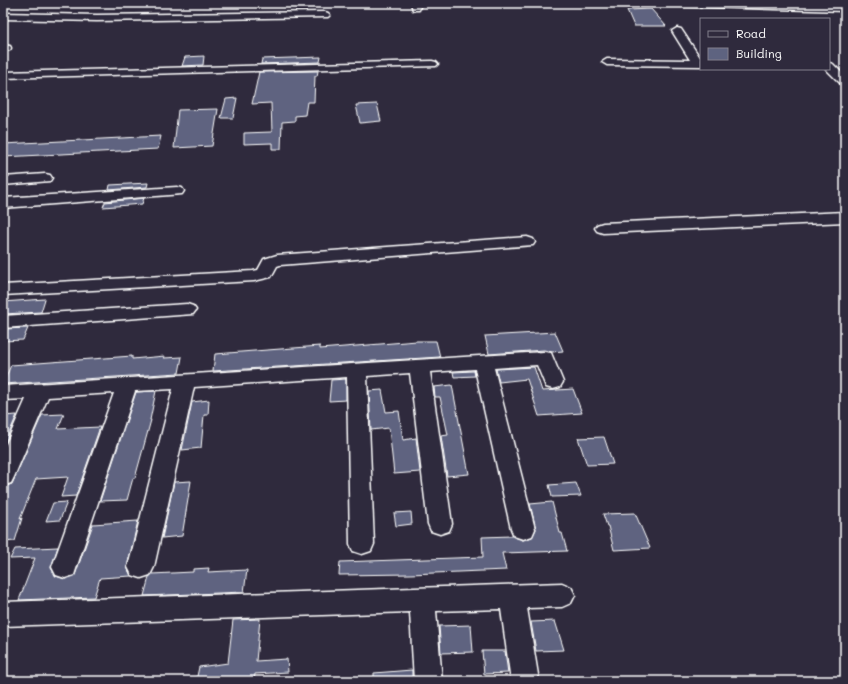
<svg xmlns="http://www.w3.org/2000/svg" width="848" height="684" font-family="Mali,sans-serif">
  <rect width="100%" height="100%" fill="#2f2a3d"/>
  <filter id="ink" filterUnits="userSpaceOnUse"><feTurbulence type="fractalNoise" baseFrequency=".025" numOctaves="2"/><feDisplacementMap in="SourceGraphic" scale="8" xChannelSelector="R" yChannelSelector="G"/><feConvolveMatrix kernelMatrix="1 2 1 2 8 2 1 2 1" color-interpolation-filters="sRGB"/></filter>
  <g filter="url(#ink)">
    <g fill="#5e6380" stroke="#fff">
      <path d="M651,9L666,26H634L627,10Z"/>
      <path d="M204,56L203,65L182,66L185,57Z"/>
      <path d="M321,57L320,62L261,64L262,59Z"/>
      <path d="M318,71L317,76H315L314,102H307L305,115L295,116V121L282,122L281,149H272V143L244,144V133L272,132L271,103L252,104L259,72Z"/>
      <path d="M237,98L233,118H221L226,99Z"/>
      <path d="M377,104L381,121L360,123L356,105Z"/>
      <path d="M218,109L212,146L174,148L178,110Z"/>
      <path d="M161,136L158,149L3,157V144Z"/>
      <path d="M148,183L147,187L109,190L110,185Z"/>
      <path d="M144,198L142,204L103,207L105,202Z"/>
      <path d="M45,299L41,312L3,314V302Z"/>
      <path d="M28,328L23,340L3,341V329Z"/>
      <path d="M555,332L563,351L552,352L544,350L489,354L485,336Z"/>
      <path d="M417,341H436L440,357L213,371L215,354L320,346V349Z"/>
      <path d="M132,356V359L165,356L164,358L182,357L179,373L3,384L11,365Z"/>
      <path d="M534,367L542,391L573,389L582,413L539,416L527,379L499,382L496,369Z"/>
      <path d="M474,371L475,376L454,377L453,372Z"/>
      <path d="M346,379V400L329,401L331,380Z"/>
      <path d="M452,385L469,474L447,476L441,436L448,435L440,397H435L434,387Z"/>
      <path d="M382,390L386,412L399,411L403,440L416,438L420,472L394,474L389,428L371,430L369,391Z"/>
      <path d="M156,391L150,420H151L135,478H133L127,500L100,501L136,392Z"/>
      <path d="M209,400L208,415H204L201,448L182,450L192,402Z"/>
      <path d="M64,414L58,429L100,427L76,496L61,497L68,477L36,479L20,519L22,518L15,541L3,542L4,487L12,484L42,415Z"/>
      <path d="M17,415L3,447V416Z"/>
      <path d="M604,437L613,464L587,465L578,438Z"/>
      <path d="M191,481L182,536L162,538L174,482Z"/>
      <path d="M576,483L581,496L552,497L549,485Z"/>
      <path d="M67,502L60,520L46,521L53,503Z"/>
      <path d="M552,502L560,533H562L567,551L502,553L506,570L410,574L339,575L340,562L483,557L482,537L512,536L523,540L532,537L536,529L530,504Z"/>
      <path d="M411,512L412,524L396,526L394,513Z"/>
      <path d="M635,513L650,548L614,550L608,526H607L603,514Z"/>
      <path d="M138,521L127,567L131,576L100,578L94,597L19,600L35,558L10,559L15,549L58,547L51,568L56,576L65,579L75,575L93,524Z"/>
      <path d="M209,568L208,572L247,570L244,592L144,596L149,577L152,574L193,572V569Z"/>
      <path d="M260,619L256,661L287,659L288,672L255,674L254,681H196L199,667L228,663L233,620Z"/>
      <path d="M555,621L564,650L536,651L531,622Z"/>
      <path d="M471,625L473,652L441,653L439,626Z"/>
      <path d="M482,651H505L508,673L484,674Z"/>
      <path d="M412,670V681H374V673Z"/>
    </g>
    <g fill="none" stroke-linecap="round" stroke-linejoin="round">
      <g stroke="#fff" stroke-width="3">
        <g id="minor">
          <path d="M411,3H421L419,10H413Z"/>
          <path d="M666,3H769L845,5V11L671,6Z"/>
          <path d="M325,12L328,13L330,15L328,17L97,21L3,19V13L97,15Z"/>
          <path d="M677,28L681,29L701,59V66L607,65L602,62L607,59L690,60L672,31Z"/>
          <path d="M3,45L10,46L11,48L10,50L3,51Z"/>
          <path d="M432,61L436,62L438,64L436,66L3,78V72Z"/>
          <path d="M829,63L833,64L845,76V85L841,84L826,69H829Z"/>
          <path d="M45,174L50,175L52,178L50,181L3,185V177Z"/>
          <path d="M177,187L182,188L184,191L182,194L3,208V198Z"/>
          <path d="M845,212V222L603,233L597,231L595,228L597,225L603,223Z"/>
          <path d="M527,237L533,239L535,242L533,245L280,265L277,266L271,277L254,281L3,295V285L253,271L258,270L264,259L277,255Z"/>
          <path d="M187,304L193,306L196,310L193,314L3,328V316Z"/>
          <path d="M544,352L551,353L563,382L560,387L553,389L546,387L537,365L494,368L535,529L532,536L523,539L514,536L511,529L475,369L430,372L452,524L449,531L440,534L431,531L428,524L410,373L367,376L374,544L371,551L362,554L353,551L350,544L347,377L194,387L154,567L150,575L141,578L132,575L128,567L173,389L135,391L74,575L65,578L56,575L52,567L114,393L48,397L14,477L11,483L3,486V451L26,399L3,400V386Z"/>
          <path d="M562,583L571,587L575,595L571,603L562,607L527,608L539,681H511L501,609L436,611L442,681H414L410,612L3,626V602Z"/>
        </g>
      </g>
      <use href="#minor" fill="#2f2a3d" fill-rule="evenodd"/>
    </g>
  </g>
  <rect width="848" height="684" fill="none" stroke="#2f2a3d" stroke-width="16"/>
  <rect x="8" y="8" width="832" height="668" fill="none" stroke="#fff" stroke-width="1.5" filter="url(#ink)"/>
  <rect x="700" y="18" width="130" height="52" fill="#2f2a3d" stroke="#827f8b"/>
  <rect x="708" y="31" width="20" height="6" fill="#2f2a3d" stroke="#827f8b"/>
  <text x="736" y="38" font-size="12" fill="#ffffff">Road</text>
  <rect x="708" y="48" width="20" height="12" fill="#5e6380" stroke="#827f8b"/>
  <text x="736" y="58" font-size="12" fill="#ffffff">Building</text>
</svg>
